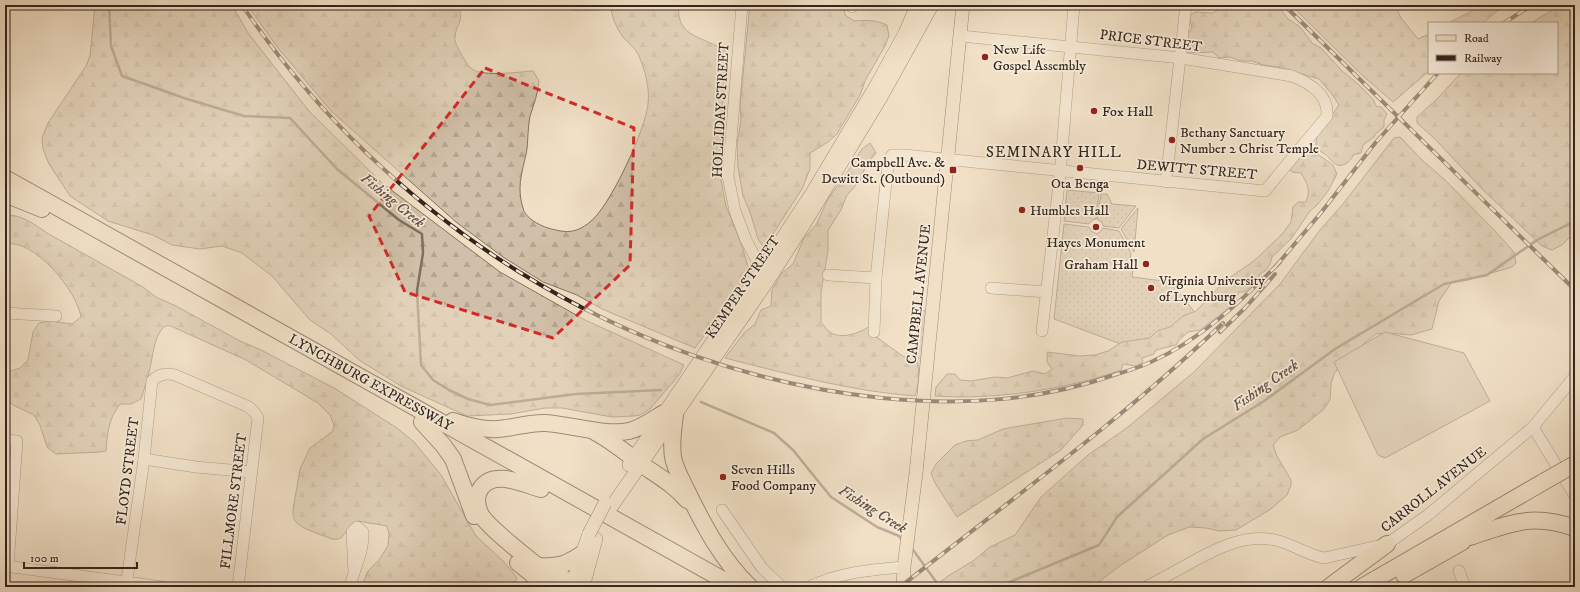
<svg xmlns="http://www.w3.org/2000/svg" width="1580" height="592" font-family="'IM FELL DW Pica',serif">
  <defs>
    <pattern id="grass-dots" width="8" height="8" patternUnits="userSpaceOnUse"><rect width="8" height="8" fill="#d1c0a9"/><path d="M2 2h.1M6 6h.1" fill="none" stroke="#b4a591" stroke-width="1.8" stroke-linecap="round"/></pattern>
    <pattern id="forest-firs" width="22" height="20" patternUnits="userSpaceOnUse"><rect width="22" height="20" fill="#d1c0a9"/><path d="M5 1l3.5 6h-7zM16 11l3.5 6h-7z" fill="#b4a591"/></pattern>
  </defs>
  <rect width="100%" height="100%" fill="#f1e0c6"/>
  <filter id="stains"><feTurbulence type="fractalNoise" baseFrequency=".005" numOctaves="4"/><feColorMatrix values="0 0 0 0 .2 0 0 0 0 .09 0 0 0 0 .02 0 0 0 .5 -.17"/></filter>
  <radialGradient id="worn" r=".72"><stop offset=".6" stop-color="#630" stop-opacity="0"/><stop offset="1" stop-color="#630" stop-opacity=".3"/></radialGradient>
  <g fill="url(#grass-dots)" stroke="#827262">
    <path d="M1067,190L1099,193L1096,219L1092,220L1089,224L1064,221Z"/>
    <path d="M1101,194H1107L1112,204L1136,206L1119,228L1103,226L1102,222L1097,219Z"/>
    <path d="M1138,208L1134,252L1121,229Z"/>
    <path d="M1064,224L1089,227L1091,231L1097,234L1101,231L1103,228L1119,231L1131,253L1129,268L1133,269L1132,277L1171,282L1196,314L1131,348L1054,319Z"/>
    <path d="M921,310L926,311L919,379L917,362L913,353L918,339L917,314Z"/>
  </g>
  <g fill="url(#forest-firs)" stroke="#827262">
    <path d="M95,5H232L248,33L309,111L382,183L500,272L585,320L684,365L679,375L650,409L640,415L634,416L612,417L562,408H545L511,414L467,416L401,386L359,360L331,334L310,320L272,276L242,253L222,246L200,249L172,245L153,235L108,221L70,196L49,164L43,149L42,138L48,123L86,66L90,56Z"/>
    <path d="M247,5H457C466,19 456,24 455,37C454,43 459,49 461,54C464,59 467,65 472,69C484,77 518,72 533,71L539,81C538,93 534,104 530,116C528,126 528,138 527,149C523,171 516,185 523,208C525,218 539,225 548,228C566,233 575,234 590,222C610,207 646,128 648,104C650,88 645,69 638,54C635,48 628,43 624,38C617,30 611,16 611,5H679C675,39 706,36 726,52L728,74L723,95L722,123L720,133L722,152L721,180L726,206L742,246L748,267L742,282L695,348L602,309L577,295L543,282L503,257L456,222L331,111L278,48Z"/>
    <path d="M750,5H844L845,15L854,21C865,20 877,20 887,25L889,36L885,46L866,79L860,95L837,134L828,142L810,153V169L802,189L764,248L758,239L750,212L743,196L738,167L737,144L741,121L740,104Z"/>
    <path d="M1224,5L1278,6L1288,19L1300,27L1312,43L1321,48L1342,71L1358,84L1373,99L1376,106L1381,107L1387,114L1384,120V127L1378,132L1376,133L1374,137L1363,145L1361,153L1353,155C1352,159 1350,160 1347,163C1336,170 1332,160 1325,154C1322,152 1319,151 1316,149C1315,126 1328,122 1339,105L1332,94L1319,79L1278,67L1263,65L1252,61H1241L1230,57L1219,58L1213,52L1188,53L1184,40L1192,28L1189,16L1195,12L1213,13Z"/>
    <path d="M1291,5H1395L1401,18L1418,39L1429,34V71L1393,102L1363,76Z"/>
    <path d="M1483,5H1504L1483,23H1449Z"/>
    <path d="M1561,5H1575V232L1562,245L1552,250L1542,246L1483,190L1434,138L1417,123V117L1437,99L1461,73H1557V23H1531Z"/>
    <path d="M1400,137L1422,160L1445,180L1495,231L1514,252L1516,263L1512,267L1467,280L1452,282L1439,301L1432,329L1411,335L1388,333L1376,334L1344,360L1334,374L1331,384L1330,400L1324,409L1298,430L1280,437L1273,445L1277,456L1291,480V485L1287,495L1271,509L1236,530L1219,531L1206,528L1189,527L1168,535L1121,565L1092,587H934L948,576L973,561L990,547L1015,535L1041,497L1088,455L1128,427L1194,372L1280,284L1320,230L1343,204L1394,138Z"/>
    <path d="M870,143L876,153L866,165L860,181L847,195L841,210L828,230V251L821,292V322C824,325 826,330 830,332C841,340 860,333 870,326L875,336L904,357L913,353C921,370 920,378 915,396C850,391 788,374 725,358L744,333L755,324L761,310L771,306L772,290L782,273L793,264L804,238L816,225L829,197L841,182L862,149Z"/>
    <path d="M1309,148L1333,165L1337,174L1328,191L1317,205L1310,211L1291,239L1272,257L1270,264L1265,271L1261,273L1253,285L1244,292H1239L1233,305L1200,330L1188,332L1179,340L1176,345L1156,350L1154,354L1142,358L1143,362L1136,366L1123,364L1121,370C1065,390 994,400 935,396L936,387L947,374H955L960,380L971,381L995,377L1007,378L1033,371L1045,374L1052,369L1047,362V352L1080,356L1095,355L1108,351L1122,342L1150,338L1157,331L1170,327L1183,316L1196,311L1225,281L1255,260L1283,233L1291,222L1293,207L1298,202H1306C1311,190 1307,183 1301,173L1292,172L1289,167Z"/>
    <path d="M5,215C21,214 34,224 47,233L143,287L156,297L176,306L240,341L261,350L334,388L397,428L414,442L441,475L476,536L504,562L517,578L514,583L509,585L482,587H361L368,571L379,560L388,546L389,534L387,526L358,521C356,523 352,525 350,527C343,534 343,541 332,539C323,535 301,529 296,522C293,519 293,514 293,510L300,469L310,448L333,431L334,425L330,415L318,403L246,360L173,327C169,325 165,325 162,329C153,340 153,358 149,372C147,381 144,390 141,399L131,404H120C109,418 107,433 106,451L100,452L56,454L47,447L40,425L34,415L13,405L5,398V373L20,368L28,360L33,332L39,323L50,321L72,324L81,317C77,291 34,238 5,244Z"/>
    <path d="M1067,418L1083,419V425L1061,450L957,517L935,483L931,473L936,464L955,445L966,441L978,440L1003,429Z"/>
  </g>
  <path fill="#d1c0a9" stroke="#827262" d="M1385,332L1464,353L1490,401L1385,458L1378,455L1334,362Z"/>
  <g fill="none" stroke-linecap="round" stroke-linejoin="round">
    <g stroke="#7f6f5f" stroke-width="2.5">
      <path d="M109,5L111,46L122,76L187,99L244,116L290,118L337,169L399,220L422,234L423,253L417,291L421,365L433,380L449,390L468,399L490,405L576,394L661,390"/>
      <path d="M701,402L774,433L793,450L831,497L877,527L899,536L902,540"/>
      <path d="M911,547L937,583L949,587"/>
      <path d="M987,587L1000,586L1099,545L1117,517L1203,439L1264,401L1335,349L1444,284L1487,275L1537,240L1575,221"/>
    </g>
    <g stroke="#635446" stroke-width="12">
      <g id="minor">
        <path d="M576,5H594"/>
        <path d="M742,5L728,176L735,211L746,240L765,276"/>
        <path d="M852,7V5"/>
        <path d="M1166,182L1186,5"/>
        <path d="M828,275L876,278"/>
        <path d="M991,288L1047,292"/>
        <path d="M5,313L56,316"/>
        <path d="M1042,331L1060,175L1074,5"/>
        <path d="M874,332L876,278L887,173L890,159L892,155H904L1265,191L1327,116C1329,94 1309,83 1292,76L1181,58L961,36"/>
        <path d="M1533,427L1575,496"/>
        <path d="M5,440L17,441L8,566"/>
        <path d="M144,459L196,467L252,472"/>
        <path d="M722,510L762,568L782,587"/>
        <path d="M5,566L163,587"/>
        <path d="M1459,571L1465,587"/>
        <path d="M126,587L144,459L152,381C159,374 165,373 175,375L249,407L255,413L258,418L238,587"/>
        <path d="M350,587C354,568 364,552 363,532L357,527L352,532L354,572"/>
        <path d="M809,587C839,572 871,570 904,567"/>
        <path d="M1146,587C1161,579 1176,571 1192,562C1218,548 1244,534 1275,540C1293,544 1307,555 1324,558L1387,544L1428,515L1533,427L1575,376"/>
      </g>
    </g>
    <g stroke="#34251c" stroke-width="14">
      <g id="major">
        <path d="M629,465L762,269L812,193L877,84L905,33L917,5"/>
        <path d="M612,506L767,282L808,218L880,99L932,5"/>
        <path d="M572,587L578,565L589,534"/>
        <path d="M583,587L596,539"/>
        <path d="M903,587L904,567L916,473L963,5"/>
      </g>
    </g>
    <g stroke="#34251c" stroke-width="18">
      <g id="highway">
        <path d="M5,178L736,587"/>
        <path d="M5,194L42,209"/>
        <path d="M675,415C673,429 671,443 673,457C675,469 682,480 687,491C704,526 722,560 750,587"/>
        <path d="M453,421C467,426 482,430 498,429C514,428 530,422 546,423C571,425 606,436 629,431C642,428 653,419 664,413"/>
        <path d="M422,422L443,445L453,459L474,516"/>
        <path d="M595,432C612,441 626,453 641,464C658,476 673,484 687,500"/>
        <path d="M541,489C523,484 494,469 481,488C475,496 477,507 481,515C489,528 532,562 546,572C551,575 557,575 563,578C566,580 569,584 572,586"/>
        <path d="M1470,537C1511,523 1532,513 1575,528"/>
        <path d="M518,563L532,574L542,587"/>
        <path d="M539,566C559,567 565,565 582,554"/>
        <path d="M1404,575L1462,542"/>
        <path d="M1329,587L1387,544"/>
        <path d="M1362,587L1545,481"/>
      </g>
    </g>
    <use href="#minor" stroke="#f6ebda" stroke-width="11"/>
    <use href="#major" stroke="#f1e0c6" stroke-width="13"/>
    <use href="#highway" stroke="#f1e0c6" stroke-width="16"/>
    <g stroke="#34251c" stroke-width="4">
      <g id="rail">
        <path d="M242,5C387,220 623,371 882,398C963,406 1040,401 1117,374C1128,371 1140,367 1151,362C1202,339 1241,301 1280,262"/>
        <path d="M1284,5L1575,290"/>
        <path d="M1504,23L1532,5"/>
        <path d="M1276,266L1320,214L1376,142L1438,73"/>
        <path d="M1220,332L1245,308L1275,274"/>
        <path d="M900,587C1009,501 1123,419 1223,323"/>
      </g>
    </g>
    <use href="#rail" stroke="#f6ebda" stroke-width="2.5" stroke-dasharray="8" stroke-linecap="butt"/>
    <g stroke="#34251c" stroke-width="14" stroke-linecap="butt">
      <path id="major-bridge" d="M589,534L605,503"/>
    </g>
    <g stroke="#34251c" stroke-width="18" stroke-linecap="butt">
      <path id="highway-bridge" d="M1545,481L1575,464"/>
    </g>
    <use href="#major-bridge" stroke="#f1e0c6" stroke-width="13"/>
    <use href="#highway-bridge" stroke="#f1e0c6" stroke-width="16"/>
  </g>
  <path d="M0 0H1580V592H0ZM485,68L634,128L630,265L553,338L405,292L369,216Z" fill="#f1e0c6" fill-opacity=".55" fill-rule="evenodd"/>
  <path fill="none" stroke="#d62828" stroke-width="3" stroke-dasharray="8 5" stroke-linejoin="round" d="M485,68L634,128L630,265L553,338L405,292L369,216Z"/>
  <g fill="#8f2418" stroke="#f6ebda" stroke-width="1.5">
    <circle cx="985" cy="57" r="4"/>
    <circle cx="1094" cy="111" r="4"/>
    <circle cx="1172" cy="140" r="4"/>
    <circle cx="1080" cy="168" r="4"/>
    <rect x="949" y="166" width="8" height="8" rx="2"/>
    <circle cx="1022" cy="210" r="4"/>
    <circle cx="1096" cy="227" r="4"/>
    <circle cx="1146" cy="264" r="4"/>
    <circle cx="1151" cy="288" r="4"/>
    <circle cx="723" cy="477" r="4"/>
  </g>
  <g text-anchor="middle" stroke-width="3.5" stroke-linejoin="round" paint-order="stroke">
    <g font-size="14" fill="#34251c" stroke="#f6ebda">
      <text transform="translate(1151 40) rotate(7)" y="5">PRICE STREET</text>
      <text transform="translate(720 110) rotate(-87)" y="5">HOLLIDAY STREET</text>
      <text transform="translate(1197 169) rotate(5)" y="5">DEWITT STREET</text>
      <text transform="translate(742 287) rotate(-56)" y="5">KEMPER STREET</text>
      <text transform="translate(918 294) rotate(-84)" y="5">CAMPBELL AVENUE</text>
      <text transform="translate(371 382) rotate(29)" y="5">LYNCHBURG EXPRESSWAY</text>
      <text transform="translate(127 471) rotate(-83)" y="5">FLOYD STREET</text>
      <text transform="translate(1433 489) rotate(-38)" y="5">CARROLL AVENUE</text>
      <text transform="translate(233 501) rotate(-83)" y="5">FILLMORE STREET</text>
    </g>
    <g font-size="14" fill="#34251c" stroke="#f6ebda" text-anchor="start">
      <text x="993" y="54">New Life<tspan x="993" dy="16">Gospel Assembly</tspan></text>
      <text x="1102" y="116">Fox Hall</text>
      <text x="1180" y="137">Bethany Sanctuary<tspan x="1180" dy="16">Number 2 Christ Temple</tspan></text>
      <text x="945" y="167" text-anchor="end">Campbell Ave. &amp;<tspan x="945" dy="16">Dewitt St. (Outbound)</tspan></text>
      <text x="1080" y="188" text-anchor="middle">Ota Benga</text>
      <text x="1030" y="215">Humbles Hall</text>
      <text x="1096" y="247" text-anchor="middle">Hayes Monument</text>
      <text x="1138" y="269" text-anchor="end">Graham Hall</text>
      <text x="1159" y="285">Virginia University<tspan x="1159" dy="16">of Lynchburg</tspan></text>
      <text x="731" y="474">Seven Hills<tspan x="731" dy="16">Food Company</tspan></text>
    </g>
    <g font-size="15" letter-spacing="1" fill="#34251c" stroke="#f6ebda">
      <text x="1054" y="157">SEMINARY HILL</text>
    </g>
    <g font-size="15" font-style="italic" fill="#605043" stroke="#f6ebda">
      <text transform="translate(393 200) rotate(39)" y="5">Fishing Creek</text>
      <text transform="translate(1265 385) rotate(-35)" y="5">Fishing Creek</text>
      <text transform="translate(873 509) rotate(32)" y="5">Fishing Creek</text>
    </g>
  </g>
  <rect width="1580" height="592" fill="none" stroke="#f1e0c6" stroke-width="20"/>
  <rect x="6" y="6" width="1568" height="580" fill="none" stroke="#34251c" stroke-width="2"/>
  <rect x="10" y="10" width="1560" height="572" fill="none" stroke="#34251c"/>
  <rect x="1428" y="22" width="130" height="52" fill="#f6ebda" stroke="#a89c8e"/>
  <rect x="1436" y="35" width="20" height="6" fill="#f1e0c6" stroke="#a89c8e"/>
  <text x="1464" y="42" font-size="12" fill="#34251c">Road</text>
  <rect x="1436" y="55" width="20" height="6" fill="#34251c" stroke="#a89c8e"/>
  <text x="1464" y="62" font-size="12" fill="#34251c">Railway</text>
  <path d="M24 562v6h113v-6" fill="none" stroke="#34251c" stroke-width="2"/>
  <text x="30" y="562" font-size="12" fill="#34251c" stroke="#f6ebda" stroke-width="3" paint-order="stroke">100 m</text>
  <rect width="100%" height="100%" filter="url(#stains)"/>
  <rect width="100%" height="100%" fill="url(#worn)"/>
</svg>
